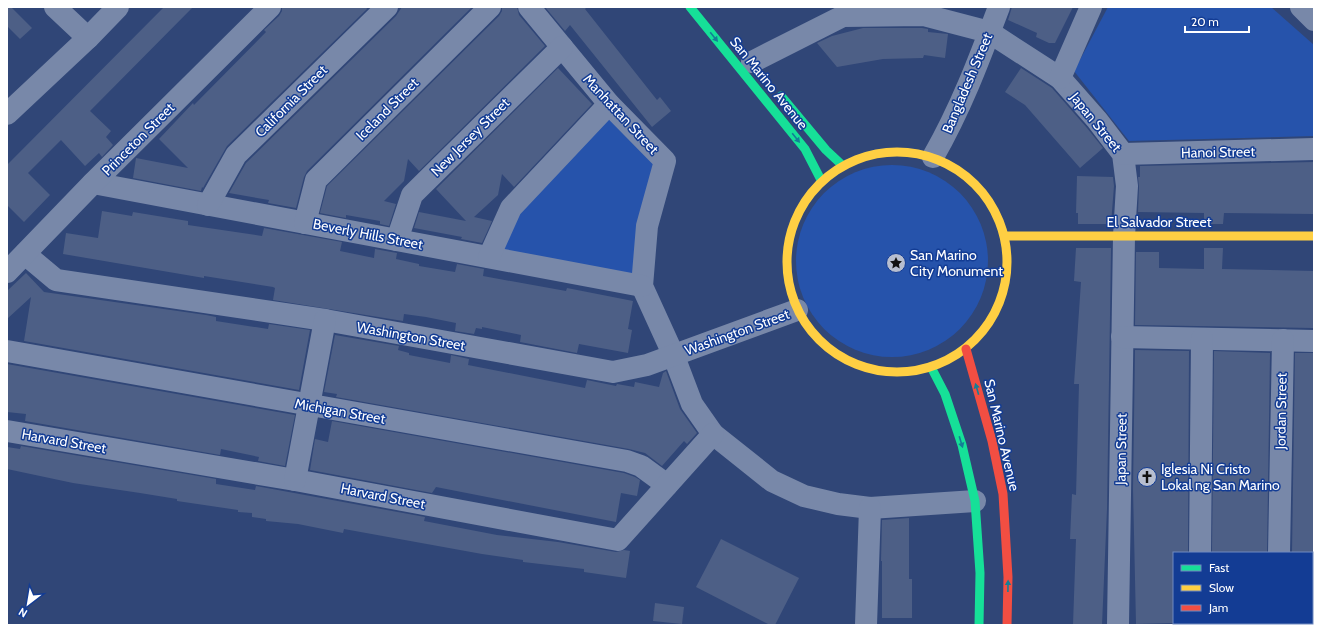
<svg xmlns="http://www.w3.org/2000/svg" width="1321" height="632" font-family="Cabin,sans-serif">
  <rect width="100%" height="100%" fill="#304677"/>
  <g fill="#2653ab">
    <path d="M1108,7H1271L1314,45V136L1129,141L1074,71Z"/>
    <path d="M609,113L654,163L632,278L497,252L515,214Z"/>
    <circle cx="892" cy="261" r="96"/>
  </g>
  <g fill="#4d5f86">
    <path d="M7,7H11L32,28L20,39L7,26Z"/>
    <path d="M164,7H193L90,111L111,131L106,137L113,145L102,157L99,153L85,166L61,140L28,173L50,195L24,222L7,205V165Z"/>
    <path d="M282,7H366L367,9L227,146L203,188L202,187L201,191L133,178L136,158L188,168L159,139L193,103L194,105L266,32L264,30L279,16L282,11Z"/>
    <path d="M402,7H472L307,171L304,177L296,208L268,203L269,200L229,193L246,163L396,16Z"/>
    <path d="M502,7H517L519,15L545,46L419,171L408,159L404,181L384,201L396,204L389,226L380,224V221L346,215V218L320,213L327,186L499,16L502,11Z"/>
    <path d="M545,7H587L585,9L657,100L660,97L671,111L652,127L570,25L565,31Z"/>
    <path d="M1012,7H1073L1055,43H1049L1036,37L1037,33L1008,20Z"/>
    <path d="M863,28H922L928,29V32L948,34L945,58L924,55L923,58L883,59L837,67L817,43L832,36Z"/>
    <path d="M558,68L592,104L514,187L502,174L498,195L474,217L492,221L482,243L461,239L462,237L414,228L419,212L466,221L436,189Z"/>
    <path d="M1021,68L1052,88L1087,128L1103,148L1080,168L1025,105L1005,92Z"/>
    <path d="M1314,162V214L1224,213L1223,224H1204V213L1138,212L1139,187L1138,177H1140V166Z"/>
    <path d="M1077,176L1113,177L1114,186L1111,224H1078V213H1076Z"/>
    <path d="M102,211L132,216L133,212L188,221V225L262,236L264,228L342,242L340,251L374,258L375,249L397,253L396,259L419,264V266L455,272L457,264L484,269L483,276L566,291L567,288L633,301L628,329L632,330L628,353L579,344L577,353L520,342L521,335L482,327V329L476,328L474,334L455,331L456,323L426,317L404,314L403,321L273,300L275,288L273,287L204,276V278L63,254L66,233L98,238Z"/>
    <path d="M1076,248H1111V251L1107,509L1102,625H1073L1076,539H1070L1072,494L1076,495L1079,384H1074L1081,282L1074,281Z"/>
    <path d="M1204,248H1223L1222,269L1314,271L1313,328L1135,325L1136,252H1159V268L1204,269Z"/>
    <path d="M26,273L44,292L206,315L216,317V321L268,329L269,324L310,330L299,390L24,341L31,297L7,319V291Z"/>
    <path d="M335,335L399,346L398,350L409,353V355L450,363L451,355L469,359L468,365L585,388L587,380L616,386L617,384L634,387L635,382L659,387L663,373L666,371L680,409L697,433L687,444L684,441L662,466L645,453L629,449L336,397L337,394L324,392Z"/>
    <path d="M1135,350L1189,351L1188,553H1174V623L1136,624L1133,489Z"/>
    <path d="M1214,351L1270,353L1267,553H1212Z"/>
    <path d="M1295,353H1314V491L1313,553H1292Z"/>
    <path d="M7,364L295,415L285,466L258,461L259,457L221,449L220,455L25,421L26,414L7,412Z"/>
    <path d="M332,421L624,473L635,477L640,480L637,496L621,493L616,522L436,487L432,493L310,470L315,439L328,442Z"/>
    <path d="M21,446L216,479V484L255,490L256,486L425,517L424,521L497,535L558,542L616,552L624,550L630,551L626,578L584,572V569L523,562V560L482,554L344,529L343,533L298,524L266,521V519L252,517V513L238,512V510L177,501V499L140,493L73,483L7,469V447L20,449Z"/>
    <path d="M909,518V579H912V618H882V561H881L882,520Z"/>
    <path d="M721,539L799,578L775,625H770L696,587Z"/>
    <path d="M655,603L684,607L682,624L653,621Z"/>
  </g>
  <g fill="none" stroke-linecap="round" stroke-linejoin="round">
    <g stroke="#7888a9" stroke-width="22">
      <path d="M55,7L88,38"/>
      <path d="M529,7L609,104L665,161L647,226L642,286L673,354L692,404L713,434L772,481L804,496L838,504L870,508L975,501"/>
      <path d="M1301,7L1314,20"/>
      <path d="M752,62L843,16L924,15L989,32L1060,78L1097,120L1123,154L1127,186L1124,236L1118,625"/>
      <path d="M1060,78L1091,7"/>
      <path d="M7,114L88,38L118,7"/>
      <path d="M1123,154L1314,149"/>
      <path d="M933,157C961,108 979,60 999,7"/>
      <path d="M93,183L642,286"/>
      <path d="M208,205L236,155L387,7"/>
      <path d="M305,223L316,180L490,7"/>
      <path d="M397,240L412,195L562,47"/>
      <path d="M25,254L56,280L325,320L613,372L647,365L797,310"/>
      <path d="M489,257L511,208L609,104"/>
      <path d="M7,272L93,183L270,7"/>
      <path d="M1122,337L1314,341"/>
      <path d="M7,351L627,461L641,466L667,485"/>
      <path d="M7,431L295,480L618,540L713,434"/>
      <path d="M295,480L325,320"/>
      <path d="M1200,553L1202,339"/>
      <path d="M1279,553L1283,340"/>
      <path d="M866,625L870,508"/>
      <path d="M1200,625V623"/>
      <path d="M1278,625V623"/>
    </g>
    <g stroke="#16e098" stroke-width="9">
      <path d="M690,7L805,149L821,180"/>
      <path d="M781,96L826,150L842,165"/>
      <path d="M931,367L945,394L962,445L975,501L980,573L979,625"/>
    </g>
    <g stroke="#ffcf43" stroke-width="9">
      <circle cx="897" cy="262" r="110"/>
      <path d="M1005,236H1314"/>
    </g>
    <path stroke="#f24e42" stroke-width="9" d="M966,349L992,441L1003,494L1008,577L1007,625"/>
  </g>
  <defs><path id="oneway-solid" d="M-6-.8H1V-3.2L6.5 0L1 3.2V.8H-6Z"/></defs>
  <g fill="#147e96">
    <use href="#oneway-solid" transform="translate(714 37) rotate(51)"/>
    <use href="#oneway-solid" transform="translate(796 138) rotate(51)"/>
    <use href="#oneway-solid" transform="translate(977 389) rotate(-106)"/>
    <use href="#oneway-solid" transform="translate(961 442) rotate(73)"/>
    <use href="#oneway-solid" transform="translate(1008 586) rotate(-89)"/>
  </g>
  <defs>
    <g id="sight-disc" transform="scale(1)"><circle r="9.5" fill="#b7becf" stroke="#133c94"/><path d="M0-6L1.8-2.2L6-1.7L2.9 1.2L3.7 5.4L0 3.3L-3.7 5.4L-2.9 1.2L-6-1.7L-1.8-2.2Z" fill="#111"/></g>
    <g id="church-disc" transform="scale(1)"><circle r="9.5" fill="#b7becf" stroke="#133c94"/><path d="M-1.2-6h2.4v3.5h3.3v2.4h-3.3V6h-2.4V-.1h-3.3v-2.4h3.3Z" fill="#111"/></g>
  </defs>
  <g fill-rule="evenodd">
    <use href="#sight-disc" x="896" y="263"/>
    <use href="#church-disc" x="1147" y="477"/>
  </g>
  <g text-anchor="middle" stroke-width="3" stroke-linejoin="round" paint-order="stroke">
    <g font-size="14" fill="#fff" stroke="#133c94">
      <text transform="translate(769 83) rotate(51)" y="5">San Marino Avenue</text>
      <text transform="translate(967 83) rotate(-67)" y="5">Bangladesh Street</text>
      <text transform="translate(291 101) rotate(-45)" y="5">California Street</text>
      <text transform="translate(387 109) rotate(-45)" y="5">Iceland Street</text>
      <text transform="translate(621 114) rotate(47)" y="5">Manhattan Street</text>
      <text transform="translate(1096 122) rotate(51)" y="5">Japan Street</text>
      <text transform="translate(470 137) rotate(-45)" y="5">New Jersey Street</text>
      <text transform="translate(138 139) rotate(-45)" y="5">Princeton Street</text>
      <text transform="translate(1218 152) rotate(-1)" y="5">Hanoi Street</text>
      <text x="1159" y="227">El Salvador Street</text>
      <text transform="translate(368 234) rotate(11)" y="5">Beverly Hills Street</text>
      <text transform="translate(737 332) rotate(-20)" y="5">Washington Street</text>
      <text transform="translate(411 336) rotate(10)" y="5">Washington Street</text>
      <text transform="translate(340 411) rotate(10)" y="5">Michigan Street</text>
      <text transform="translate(1281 411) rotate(-89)" y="5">Jordan Street</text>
      <text transform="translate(1002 435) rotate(77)" y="5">San Marino Avenue</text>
      <text transform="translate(64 441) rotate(10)" y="5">Harvard Street</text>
      <text transform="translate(1121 449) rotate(-89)" y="5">Japan Street</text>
      <text transform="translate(383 496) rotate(11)" y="5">Harvard Street</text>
    </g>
    <g font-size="14" fill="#fff" stroke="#133c94" text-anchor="start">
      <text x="910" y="260">San Marino<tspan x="910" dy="16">City Monument</tspan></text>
      <text x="1161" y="474">Iglesia Ni Cristo<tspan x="1161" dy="16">Lokal ng San Marino</tspan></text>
    </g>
  </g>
  <rect width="1321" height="632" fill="none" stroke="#ffffff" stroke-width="16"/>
  <rect x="1173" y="552" width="140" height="72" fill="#133c94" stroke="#718abf"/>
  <rect x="1181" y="565" width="20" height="6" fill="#16e098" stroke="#718abf"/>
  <text x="1209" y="572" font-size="12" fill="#ffffff">Fast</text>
  <rect x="1181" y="585" width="20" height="6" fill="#ffcf43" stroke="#718abf"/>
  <text x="1209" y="592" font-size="12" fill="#ffffff">Slow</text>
  <rect x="1181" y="605" width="20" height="6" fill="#f24e42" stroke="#718abf"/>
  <text x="1209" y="612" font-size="12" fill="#ffffff">Jam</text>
  <g transform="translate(28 604) rotate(211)" stroke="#133c94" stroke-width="3" paint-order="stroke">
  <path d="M0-3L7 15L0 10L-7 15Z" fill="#ffffff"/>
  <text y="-6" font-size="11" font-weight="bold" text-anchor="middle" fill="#ffffff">N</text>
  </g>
  <path d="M1185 26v6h64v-6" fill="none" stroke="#ffffff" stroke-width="2"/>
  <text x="1191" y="26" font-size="12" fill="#ffffff" stroke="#133c94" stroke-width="3" paint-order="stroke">20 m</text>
</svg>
